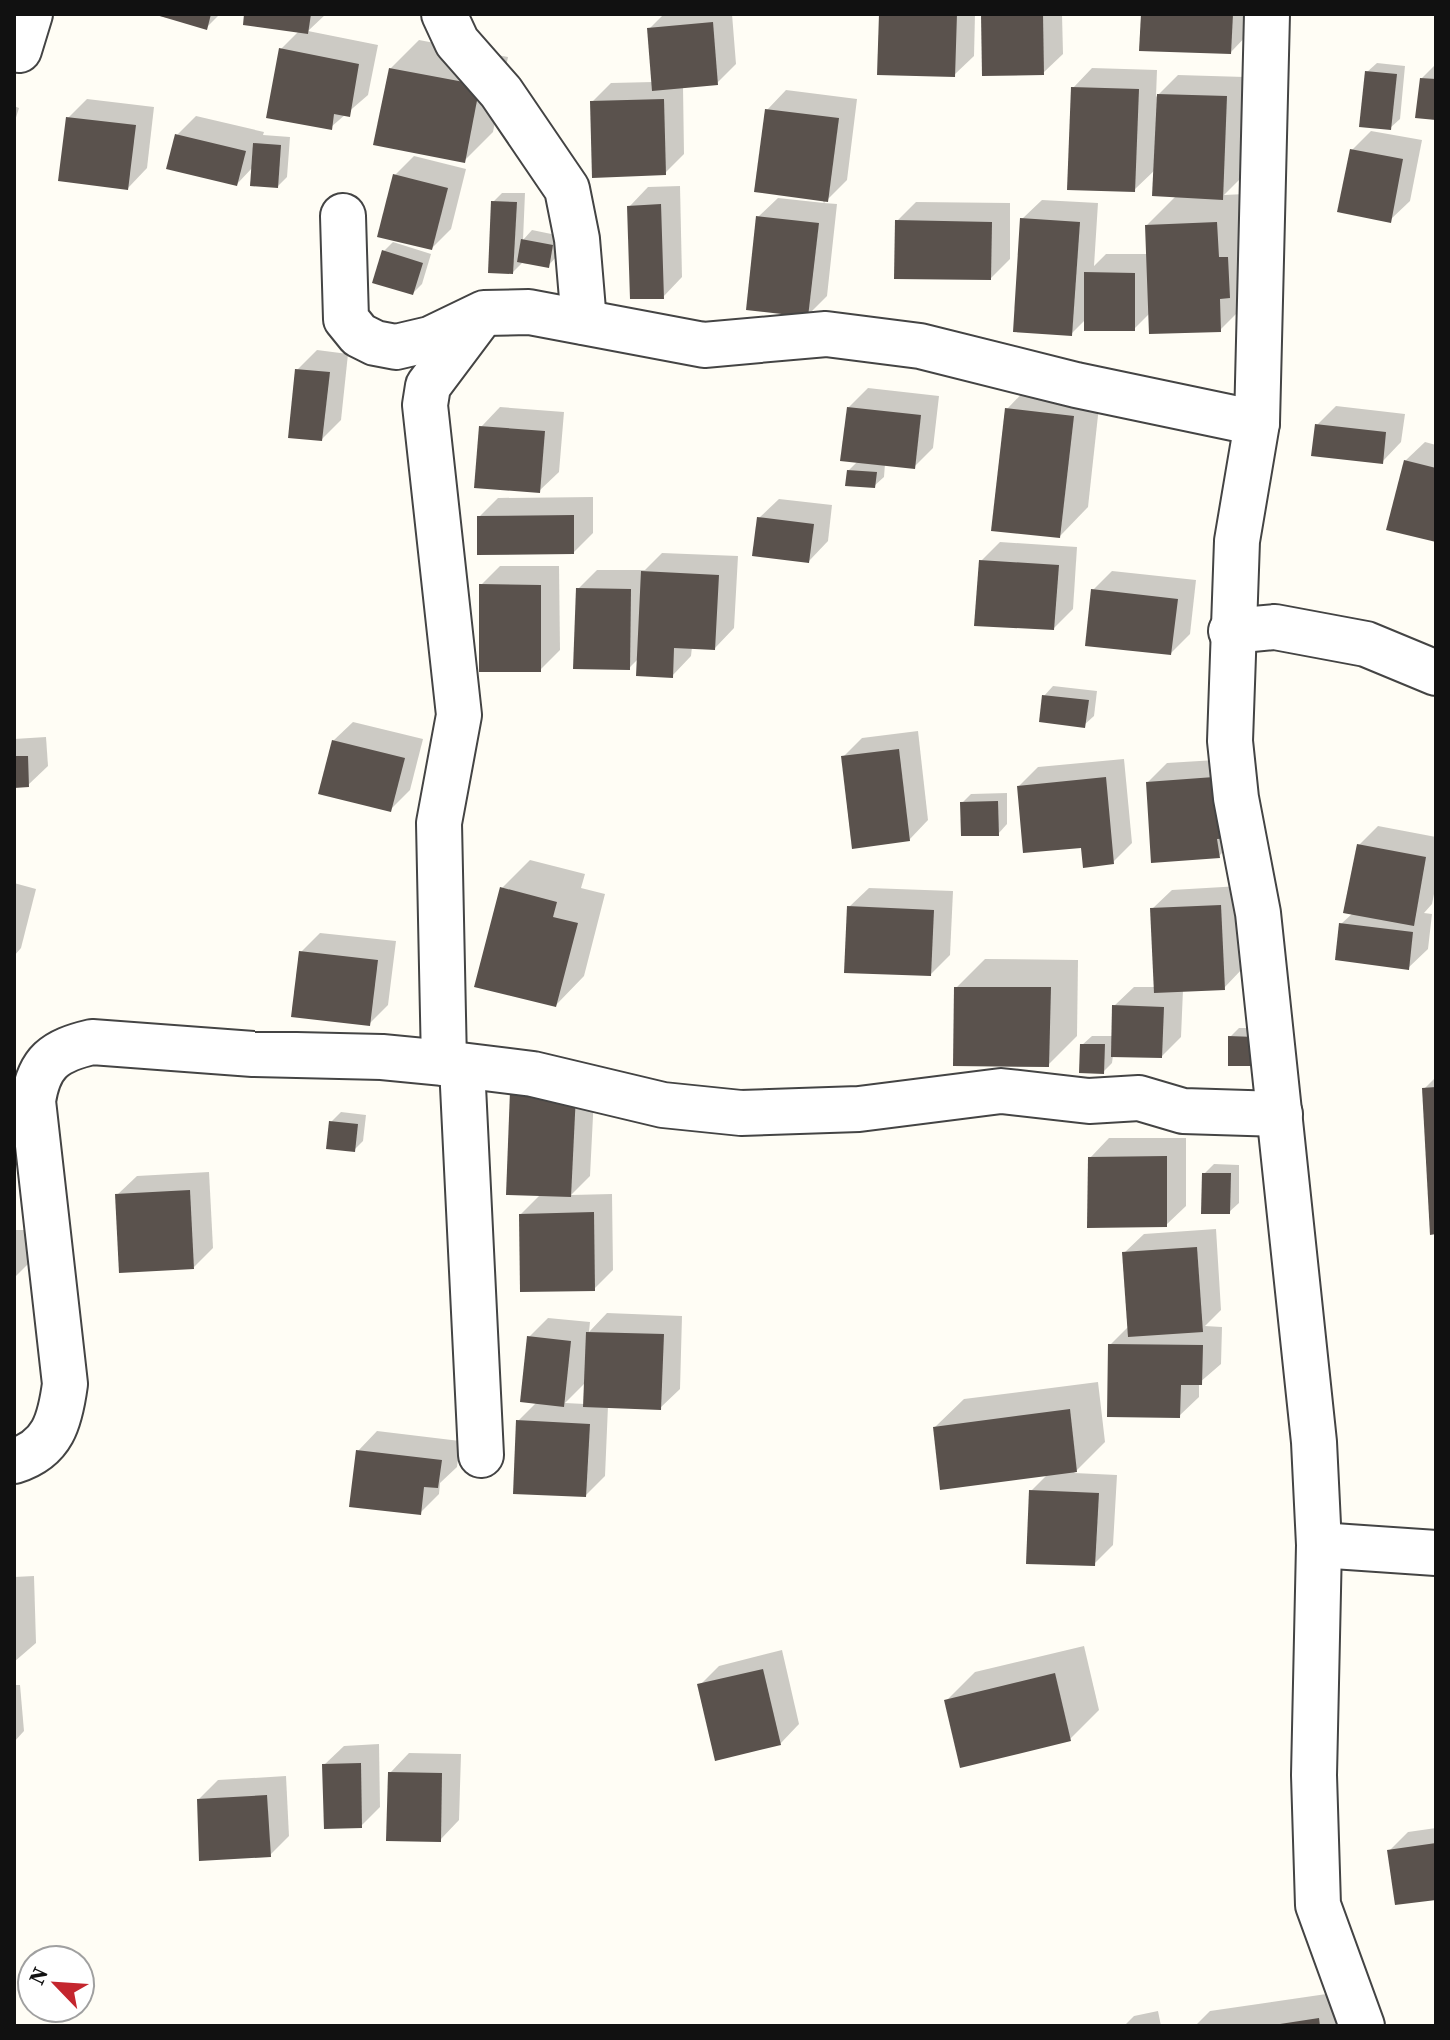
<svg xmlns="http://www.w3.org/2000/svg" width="1450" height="2040" font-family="'Source Serif 4',serif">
  <rect width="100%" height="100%" fill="#fffdf5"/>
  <g fill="#0003" fill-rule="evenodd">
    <path d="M220,14L207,27L155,15L156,14Z"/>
    <path d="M246,14H326L308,31L378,45L368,95L331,127L281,49L299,31Z"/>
    <path d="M664,14H732L736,64L717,83L683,86L684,154L665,173L592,102L611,83L653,82L649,29Z"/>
    <path d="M881,14H975L974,56L954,75Z"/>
    <path d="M983,14H1062L1063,54L1043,73Z"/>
    <path d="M1143,14H1251L1250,32L1231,52Z"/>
    <path d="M419,40L508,57L493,132L464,161L390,69Z"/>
    <path d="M1377,63L1405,66L1400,119L1390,128L1367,72Z"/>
    <path d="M1436,64V118L1422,78Z"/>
    <path d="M1092,68L1157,70L1156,97L1178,75L1245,77L1241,178L1224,195L1245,194L1249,301L1220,330L1150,313L1134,329L1086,319L1071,334L1022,219L1042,200L1098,203L1094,266L1106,254H1148L1147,225L1177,195L1156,169L1134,190L1073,88Z"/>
    <path d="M786,90L857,99L847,180L824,203L837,204L827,296L808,315L758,217L778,198L824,203L767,110Z"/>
    <path d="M87,99L154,107L147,168L128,188L68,118Z"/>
    <path d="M14,106L19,108L14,124Z"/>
    <path d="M196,116L264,132L263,135L290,137L287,177L278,186L253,167L237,184L177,135Z"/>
    <path d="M1371,131L1422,140L1410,201L1390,220L1352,150Z"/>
    <path d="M414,156L466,169L451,229L432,248L395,175Z"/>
    <path d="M680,186L682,277L663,297L629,207L648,187Z"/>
    <path d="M502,193H525L523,240L532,230L561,236L557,256L548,266L522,263L513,272L493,202Z"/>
    <path d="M916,202L1010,203V259L991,278L897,221Z"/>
    <path d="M393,242L431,254L422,284L413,293L384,251Z"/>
    <path d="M317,350L348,354L341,420L322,439L297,370Z"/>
    <path d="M1035,380L1101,388L1088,507L1060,536L1007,409Z"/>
    <path d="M868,388L939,396L933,448L914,467L885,464L884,477L874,486L848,471L858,461L848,408Z"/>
    <path d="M1336,406L1405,414L1401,442L1382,462L1317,425Z"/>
    <path d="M500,407L564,412L559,472L539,491L481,427Z"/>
    <path d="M1425,442L1436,445V540L1405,461Z"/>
    <path d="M593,497V533L574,552L479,517L498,498Z"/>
    <path d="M779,499L832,505L828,541L809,561L759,518Z"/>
    <path d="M1000,542L1077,547L1073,609L1054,628L981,561Z"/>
    <path d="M662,553L738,556L734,628L715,648L692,647L691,656L672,676L639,658L629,668L578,589L597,570H645Z"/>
    <path d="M500,566H559L560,650L540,670L481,585Z"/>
    <path d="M1112,571L1196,580L1190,634L1171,653L1093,590Z"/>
    <path d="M1053,686L1097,691L1094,716L1084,725L1044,696Z"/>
    <path d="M353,722L423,739L410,790L391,809L333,741Z"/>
    <path d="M918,731L928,820L909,840L843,757L862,738Z"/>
    <path d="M46,737L48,766L28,785L14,786V739Z"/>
    <path d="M1124,759L1132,843L1113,862L1083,846L1019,786L1038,767Z"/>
    <path d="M1232,759L1238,837L1219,856L1148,782L1167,763Z"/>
    <path d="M1007,793V824L998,834L962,803L971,794Z"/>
    <path d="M1378,826L1436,837V884L1432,904L1424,913L1432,914L1428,949L1408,968L1341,924L1353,913L1359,845Z"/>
    <path d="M530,860L585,874L581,888L605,894L584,976L556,1005L502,888Z"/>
    <path d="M14,883L36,889L21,948L14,956Z"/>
    <path d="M1240,886L1243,968L1224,988L1183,990L1181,1037L1162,1056L1113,1055L1112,1063L1103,1072L1082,1045L1092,1036H1113L1114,1006L1134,987H1156L1152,909L1172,890Z"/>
    <path d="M869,888L953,891L950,955L931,974L849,907Z"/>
    <path d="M320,933L396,941L388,1005L369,1024L301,952Z"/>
    <path d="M985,959L1078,960L1077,1036L1048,1065L956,988Z"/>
    <path d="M1239,1028H1264L1263,1055L1230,1037Z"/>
    <path d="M595,1076L590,1176L571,1195L612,1194L613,1270L594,1289L521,1214L541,1194L508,1193Z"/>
    <path d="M1436,1077V1232L1424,1089Z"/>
    <path d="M341,1112L366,1115L363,1141L354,1150L331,1122Z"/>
    <path d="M1109,1138H1186V1206L1166,1225L1090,1158Z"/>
    <path d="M1214,1164L1239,1165V1203L1229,1212L1204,1174Z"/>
    <path d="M209,1172L213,1248L194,1267L117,1195L137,1176Z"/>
    <path d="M1216,1229L1221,1310L1205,1326L1222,1327L1221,1364L1199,1383V1397L1179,1416L1110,1345L1129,1326L1124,1253L1144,1234Z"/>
    <path d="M14,1230H34L33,1259L14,1278Z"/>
    <path d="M607,1313L682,1316L680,1389L660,1408L608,1406L605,1476L586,1495L518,1421L537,1402L529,1337L548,1318L590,1322L589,1332ZM586,1382L585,1404L565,1403Z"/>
    <path d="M1098,1382L1105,1442L1074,1473L1117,1475L1113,1545L1094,1564L1031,1491L1048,1474L935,1427L964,1399Z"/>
    <path d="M377,1431L460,1441L457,1467L440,1483L439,1494L420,1513L358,1451Z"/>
    <path d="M34,1576L36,1643L14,1662V1577Z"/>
    <path d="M1084,1646L1099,1710L1070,1739L946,1701L975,1672Z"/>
    <path d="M782,1650L799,1724L780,1744L700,1685L719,1666Z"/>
    <path d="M14,1685H20L24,1731L14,1742Z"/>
    <path d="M379,1744L380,1807L361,1826L324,1765L344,1746Z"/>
    <path d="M409,1753L461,1754L459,1820L440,1840L390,1773Z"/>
    <path d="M286,1776L289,1836L270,1855L199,1799L218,1780Z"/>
    <path d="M1436,1828V1898L1389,1851L1408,1832Z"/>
    <path d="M1347,1991L1352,2026H1195L1210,2011Z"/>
    <path d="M1158,2011L1161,2026H1124L1134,2016Z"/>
  </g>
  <g fill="#5a524d">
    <path d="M153,14H211L207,30Z"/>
    <path d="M244,14H311L308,34L243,25Z"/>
    <path d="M879,14H957L955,77L877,75Z"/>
    <path d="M981,14H1043L1044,75L982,76Z"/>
    <path d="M1141,14H1233L1231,54L1139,51Z"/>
    <path d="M713,22L718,85L652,91L647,28Z"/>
    <path d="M279,48L359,64L350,117L334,114L332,130L266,118Z"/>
    <path d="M389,68L480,85L465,163L373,145Z"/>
    <path d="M1365,71L1397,74L1391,130L1359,127Z"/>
    <path d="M1420,78L1436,79V120L1415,118Z"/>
    <path d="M1071,87L1139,89L1135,192L1067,190Z"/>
    <path d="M1157,94L1227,96L1223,200L1152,196Z"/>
    <path d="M664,99L666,175L592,178L590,101Z"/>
    <path d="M765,109L839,118L828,202L754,192Z"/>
    <path d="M66,117L136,125L128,190L58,181Z"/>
    <path d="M175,134L246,151L237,186L166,169Z"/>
    <path d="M253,143L281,145L278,188L250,186Z"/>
    <path d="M1350,149L1403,159L1391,223L1337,212Z"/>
    <path d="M393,174L448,188L432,250L377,237Z"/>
    <path d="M491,201L517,202L513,274L488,273Z"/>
    <path d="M661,204L664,299H630L627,206Z"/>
    <path d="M756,216L819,223L808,317L746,310Z"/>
    <path d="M1020,218L1080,222L1072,336L1013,332Z"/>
    <path d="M895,220L992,222L991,280L894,279Z"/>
    <path d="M1217,222L1219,257H1228L1230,298L1220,299L1221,332L1149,334L1145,225Z"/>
    <path d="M521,239L553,245L549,268L517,262Z"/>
    <path d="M382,250L423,263L413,295L372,283Z"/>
    <path d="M1084,272L1135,273V331H1084Z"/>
    <path d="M295,369L330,372L322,441L288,438Z"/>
    <path d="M847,407L921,415L915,469L840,461Z"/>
    <path d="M1005,408L1074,416L1060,538L991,531Z"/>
    <path d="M1315,424L1386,432L1383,464L1311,456Z"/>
    <path d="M479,426L545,431L540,493L474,488Z"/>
    <path d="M1404,460L1436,468V542L1386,530Z"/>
    <path d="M847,470L877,472L875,488L845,486Z"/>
    <path d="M574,515V554L477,555V516Z"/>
    <path d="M757,517L814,524L809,563L752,556Z"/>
    <path d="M979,560L1059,565L1054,630L974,626Z"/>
    <path d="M641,571L719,575L715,650L674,648L673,678L636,676Z"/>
    <path d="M479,584L541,585V672H479Z"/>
    <path d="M576,588L631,589L630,670L573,669Z"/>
    <path d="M1091,589L1178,599L1171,655L1085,646Z"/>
    <path d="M1042,695L1089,700L1085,728L1039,722Z"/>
    <path d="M332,740L405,758L391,812L318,794Z"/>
    <path d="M899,749L910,841L852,849L841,756Z"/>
    <path d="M14,756H28L29,787L14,788Z"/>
    <path d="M1106,777L1114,864L1083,868L1081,848L1023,853L1017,786Z"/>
    <path d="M1214,777L1232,838L1217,839L1220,858L1151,863L1146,782Z"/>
    <path d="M998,801L999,836H961L960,802Z"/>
    <path d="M1357,844L1426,857L1414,926L1343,913Z"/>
    <path d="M500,887L557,902L553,917L578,923L556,1007L474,987Z"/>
    <path d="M1221,905L1225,990L1154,993L1150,908Z"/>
    <path d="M847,906L934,910L931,976L844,973Z"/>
    <path d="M1339,923L1413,932L1409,970L1335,960Z"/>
    <path d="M299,951L378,960L370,1026L291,1017Z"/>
    <path d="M954,987H1051L1049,1067L953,1066Z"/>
    <path d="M1112,1005L1164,1007L1162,1058L1111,1057Z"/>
    <path d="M1228,1036L1255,1037V1066H1228Z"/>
    <path d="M1080,1044H1105L1104,1074L1079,1073Z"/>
    <path d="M1436,1087V1234L1430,1235L1422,1088Z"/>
    <path d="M510,1091L576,1094L571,1197L506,1195Z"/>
    <path d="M329,1121L358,1124L355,1152L326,1149Z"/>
    <path d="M1167,1156V1227L1087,1228L1088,1157Z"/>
    <path d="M1202,1173H1231L1230,1214H1201Z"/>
    <path d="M190,1190L194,1269L119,1273L115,1194Z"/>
    <path d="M594,1212L595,1291L520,1292L519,1214Z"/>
    <path d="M1197,1247L1203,1332L1128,1337L1122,1252Z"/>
    <path d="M586,1332L664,1334L661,1410L583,1407Z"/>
    <path d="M527,1336L571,1341L564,1407L520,1402Z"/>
    <path d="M1108,1344L1203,1345L1202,1385H1181L1180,1418L1107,1417Z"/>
    <path d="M1070,1409L1077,1472L940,1490L933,1427Z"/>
    <path d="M516,1420L590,1424L586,1497L513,1494Z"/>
    <path d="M356,1450L442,1460L438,1488L424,1487L421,1515L349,1507Z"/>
    <path d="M1029,1490L1099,1493L1095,1566L1026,1564Z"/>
    <path d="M763,1669L781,1745L715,1761L697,1684Z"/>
    <path d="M1055,1673L1071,1741L960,1768L944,1700Z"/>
    <path d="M361,1763L362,1828L324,1829L322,1764Z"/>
    <path d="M388,1772L442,1773L441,1842L386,1841Z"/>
    <path d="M267,1795L271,1857L199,1861L197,1799Z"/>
    <path d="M1436,1843V1900L1395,1905L1387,1850Z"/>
    <path d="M1319,2018L1320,2026H1280V2024Z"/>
  </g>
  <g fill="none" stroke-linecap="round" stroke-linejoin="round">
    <g stroke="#444" stroke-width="48">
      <g id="street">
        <path d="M444,14L457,42L501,92L567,189L577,239L584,322"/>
        <path d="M1267,14L1257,423L1237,541L1230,741L1236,798L1258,913L1314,1442L1319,1545L1314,1775L1318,1905L1362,2026"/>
        <path d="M19,50L30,14"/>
        <path d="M343,216L346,319L359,335L375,343L396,347L430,339L484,313L529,312L704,345L826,334L920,346L1076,385L1257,423"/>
        <path d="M1231,631L1275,627L1366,644L1436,673"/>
        <path d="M444,1063L439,823L459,715L425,405L428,386L476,322"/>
        <path d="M462,1066L481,1455"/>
        <path d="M14,1461C53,1449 60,1421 65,1384L33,1101C39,1062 54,1051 92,1042L253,1054L382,1057L444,1063L533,1074L663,1105L741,1113L859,1109L1001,1091L1089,1101L1139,1098L1183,1111L1280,1114"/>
        <path d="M1319,1545L1436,1553"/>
      </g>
    </g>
    <use href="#street" stroke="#fff" stroke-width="44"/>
  </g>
  <rect width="1450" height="2040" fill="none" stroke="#111111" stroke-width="32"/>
  <g transform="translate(56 1984) rotate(295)"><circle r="38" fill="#ffffff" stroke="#a0a0a0" stroke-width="2"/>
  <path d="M0-6L14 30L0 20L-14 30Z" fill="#c4262e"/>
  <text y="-12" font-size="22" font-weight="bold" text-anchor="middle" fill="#111111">N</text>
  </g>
</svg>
